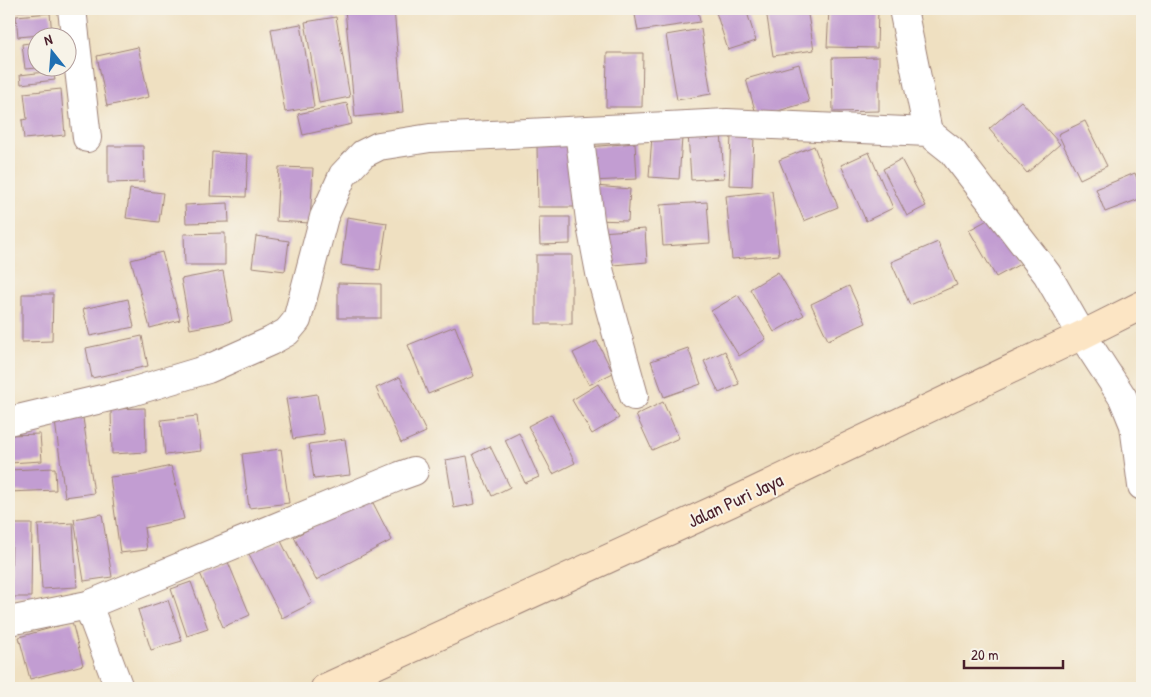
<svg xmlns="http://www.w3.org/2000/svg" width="1151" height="697" font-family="'Patrick Hand',sans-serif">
  <rect width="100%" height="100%" fill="#f7f3e8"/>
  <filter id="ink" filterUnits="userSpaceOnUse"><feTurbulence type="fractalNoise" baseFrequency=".02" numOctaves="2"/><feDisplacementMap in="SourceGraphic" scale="10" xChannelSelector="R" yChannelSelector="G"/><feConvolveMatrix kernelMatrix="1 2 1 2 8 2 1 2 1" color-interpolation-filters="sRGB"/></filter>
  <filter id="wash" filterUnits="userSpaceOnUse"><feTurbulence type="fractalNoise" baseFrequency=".0096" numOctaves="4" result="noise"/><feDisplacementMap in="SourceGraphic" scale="20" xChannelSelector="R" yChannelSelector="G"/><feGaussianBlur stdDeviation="1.12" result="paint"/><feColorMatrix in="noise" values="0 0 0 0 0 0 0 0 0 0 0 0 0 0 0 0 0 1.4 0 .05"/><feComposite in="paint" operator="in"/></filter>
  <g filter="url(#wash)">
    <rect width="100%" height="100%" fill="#efe0c1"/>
    <g id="blocks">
      <g fill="#c29dd2">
        <path d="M11,9H31V10L12,12Z"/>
        <path d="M345,9H394L403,112L355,117Z"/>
        <path d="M634,9H698L700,22L638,31Z"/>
        <path d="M715,9H746L756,41L728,50Z"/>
        <path d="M770,9H807L814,50L773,56L766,10Z"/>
        <path d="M829,9H878L877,48L827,47Z"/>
        <path d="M50,13L52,34L18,37L16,16Z"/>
        <path d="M336,17L350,97L319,103L305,22Z"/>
        <path d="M301,24L314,107L285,112L271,29Z"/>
        <path d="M701,29L711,94L677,100L666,35Z"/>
        <path d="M38,42V68L25,69L22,44Z"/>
        <path d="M138,47L149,97L107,106L97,56Z"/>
        <path d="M607,53H643L642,107H606Z"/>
        <path d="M879,57V111L833,112L832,58Z"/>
        <path d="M799,64L809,102L757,117L746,79Z"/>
        <path d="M53,71L55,80L21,84L20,75Z"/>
        <path d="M9,76H11L14,95L9,96Z"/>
        <path d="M61,89L65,135L24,139L22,120L27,119L24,93Z"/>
        <path d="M1021,101L1060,144L1027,173L989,129Z"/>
        <path d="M347,103L352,124L303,135L298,114Z"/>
        <path d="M1085,121L1107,166L1080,179L1058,134Z"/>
        <path d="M721,131L724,178L691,180L688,133Z"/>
        <path d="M731,135L754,137L752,186L729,185Z"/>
        <path d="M652,136L682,138L679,179L649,177Z"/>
        <path d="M635,143L637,179L590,181L588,147Z"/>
        <path d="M537,144H576V207H538Z"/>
        <path d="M108,146H143L144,182L108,183Z"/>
        <path d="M814,146L838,207L804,221L779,160Z"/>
        <path d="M212,152L248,154L246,197L210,196Z"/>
        <path d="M869,152L893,208L866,221L841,165Z"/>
        <path d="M901,159L926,206L907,216L883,169Z"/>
        <path d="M279,167L313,168L310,223L276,221Z"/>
        <path d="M1135,173L1142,193V198L1105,212L1096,189Z"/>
        <path d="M596,186L630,189L628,221L593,220Z"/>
        <path d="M130,189L163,193L159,222L126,218Z"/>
        <path d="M772,191L779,255L732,259L726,196Z"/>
        <path d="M707,202L710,243L663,246L660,205Z"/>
        <path d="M228,203L229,222L186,223L185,205Z"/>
        <path d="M995,216L1022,263L996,277L969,230Z"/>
        <path d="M347,217L387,223L380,270L341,265Z"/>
        <path d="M539,217H570V244L540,245Z"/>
        <path d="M645,229L647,262L602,266L600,232Z"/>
        <path d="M225,233V265H185L184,234Z"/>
        <path d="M256,236L289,241L285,271L252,267Z"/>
        <path d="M938,242L957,285L910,305L891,262Z"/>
        <path d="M162,252L180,320L150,328L131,260Z"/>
        <rect x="536" y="255" width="36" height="69"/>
        <path d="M223,271L232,321L190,329L181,279Z"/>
        <path d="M778,272L804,315L774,332L750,289Z"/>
        <path d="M338,283L381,284V318H338Z"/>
        <path d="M849,286L866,323L828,340L811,304Z"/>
        <path d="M22,294H53L52,341L22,342Z"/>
        <path d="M738,295L766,339L739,356L711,311Z"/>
        <path d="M128,299L134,327L90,336L83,309Z"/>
        <path d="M455,326L474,376L428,394L408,345Z"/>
        <path d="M142,336L148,366L92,378L86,348Z"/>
        <path d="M597,341L613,373L589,385L573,353Z"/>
        <path d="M688,348L701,384L664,397L651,361Z"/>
        <path d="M725,351L739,384L719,393L704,361Z"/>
        <path d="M400,377L426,432L401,443L376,388Z"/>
        <path d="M598,384L619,418L592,434L572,400Z"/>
        <path d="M317,394L324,434L293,439L286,399Z"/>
        <path d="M663,402L679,438L652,450L636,415Z"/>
        <path d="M145,408L146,452L112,454L111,409Z"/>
        <path d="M551,414L575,463L553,474L528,426Z"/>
        <path d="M197,416L201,451L165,455L161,420Z"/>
        <path d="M83,418L94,493L65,497L55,421Z"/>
        <path d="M519,433L539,477L525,483L505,440Z"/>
        <path d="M40,434L42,461L9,463V435Z"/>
        <path d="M345,439L350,475L314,479L309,444Z"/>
        <path d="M490,446L510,487L492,496L473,454Z"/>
        <path d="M281,449L289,503L249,508L242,454Z"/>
        <path d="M467,456L475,504L454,508L446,460Z"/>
        <path d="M171,466L184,519L144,528L147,550L120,553L110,477L136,474Z"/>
        <path d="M55,468L56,490L9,492V470Z"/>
        <path d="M370,497L392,540L316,580L294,537Z"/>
        <path d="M102,514L112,577L84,581L74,519Z"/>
        <path d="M73,523L77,587L42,589L38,525Z"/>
        <path d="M12,524H32L31,597H11Z"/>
        <path d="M280,539L312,603L282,618L249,554Z"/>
        <path d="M228,562L250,615L223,627L200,573Z"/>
        <path d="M191,582L208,629L187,636L171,589Z"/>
        <path d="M168,600L182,641L151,650L138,610Z"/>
        <path d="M72,622L83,665L30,679L19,637Z"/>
      </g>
    </g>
  </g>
  <g filter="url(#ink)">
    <use href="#blocks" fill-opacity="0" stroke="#9c8076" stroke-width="1"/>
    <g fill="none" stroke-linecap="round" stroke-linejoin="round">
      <g stroke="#9c8076" stroke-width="30">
        <g id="street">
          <path d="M72,9L87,138"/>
          <path d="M903,9L928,132"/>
          <path d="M579,131L590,220L600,273L634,396"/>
          <path d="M9,421L131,392L208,369L271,341L287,332L297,320L324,217L343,175L363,154L379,146L430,138L727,123L928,132L952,151L1047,274L1082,335L1123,398L1134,425L1142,486"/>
          <path d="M88,605L119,688"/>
          <path d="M9,621L88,605L400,476L414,471"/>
        </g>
      </g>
      <g stroke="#9c8076" stroke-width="30">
        <path id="secondary" d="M325,688L730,503L1082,335L1142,305"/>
      </g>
      <use href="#street" stroke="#fff" stroke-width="28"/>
      <use href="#secondary" stroke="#fce5c4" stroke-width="28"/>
    </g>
  </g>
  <g text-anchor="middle" stroke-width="4" stroke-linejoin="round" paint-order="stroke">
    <g font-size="19" fill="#4a1f2b" stroke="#f7f3e8">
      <text transform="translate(735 500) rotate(-25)" y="7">Jalan Puri Jaya</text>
    </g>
  </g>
  <rect width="1151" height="697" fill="none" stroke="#f7f3e8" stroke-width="30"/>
  <g transform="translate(52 52) rotate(343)"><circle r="24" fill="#f7f3e8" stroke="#b29e9c"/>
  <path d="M0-4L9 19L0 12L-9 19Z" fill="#1f6fb2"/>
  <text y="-8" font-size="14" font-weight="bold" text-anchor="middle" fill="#4a1f2b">N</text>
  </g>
  <path d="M964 660v8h99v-8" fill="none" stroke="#4a1f2b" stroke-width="2.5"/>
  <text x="971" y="660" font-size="15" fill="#4a1f2b" stroke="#f7f3e8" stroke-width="4" paint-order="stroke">20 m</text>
</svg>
